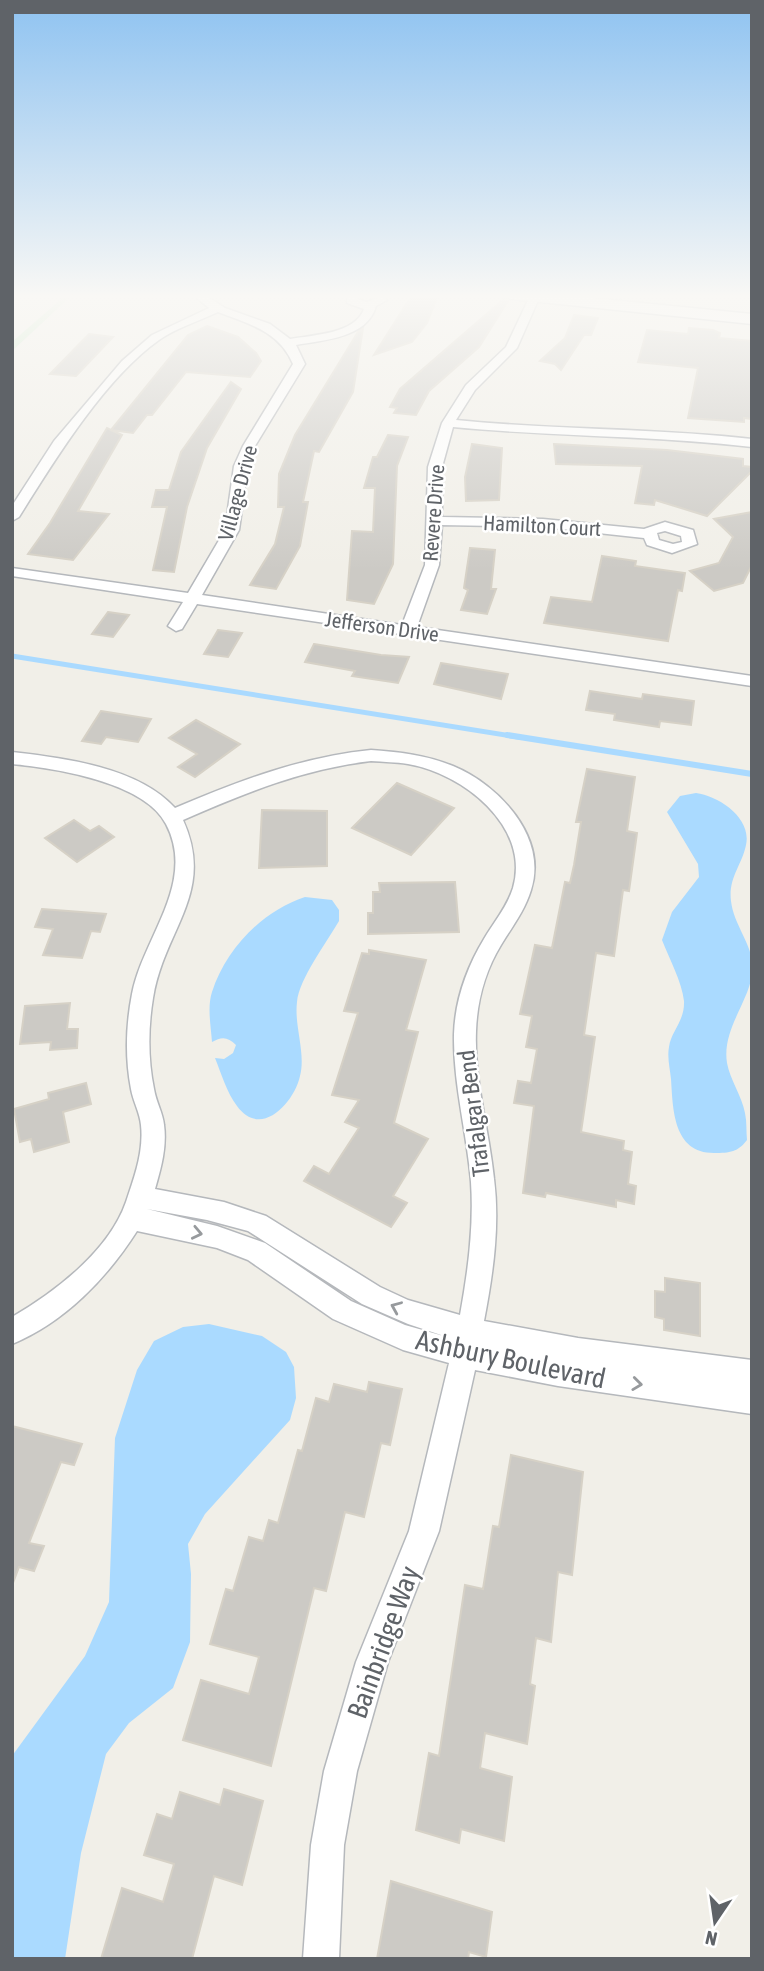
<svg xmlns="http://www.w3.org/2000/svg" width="764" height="1971" font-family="'Asap Condensed',sans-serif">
  <rect width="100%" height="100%" fill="#f1efe8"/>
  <path fill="#c5e8c5" d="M67,294L69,298L12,351V342Z"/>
  <g fill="#aadaff">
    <path d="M696,793C719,796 752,818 746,845C742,865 728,878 731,901C734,928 757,948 752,976C746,1006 722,1031 727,1063C730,1080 742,1096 745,1113C747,1122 746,1131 747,1140C738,1152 730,1153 714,1153C673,1153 673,1109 671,1079C670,1069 667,1057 669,1047C671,1031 685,1021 684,1001C682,982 669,958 662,940L672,912L699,877L698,864L667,812L680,796Z"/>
    <path d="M305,897L332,900L339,910V921C327,942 299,979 297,1002C294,1026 306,1053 300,1076C294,1103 261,1139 237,1106C227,1093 221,1073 215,1058L224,1059L233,1053L236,1045C228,1037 222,1036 212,1042C211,1027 207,1007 212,992C226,949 262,911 305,897Z"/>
    <path d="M209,1324L262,1336L286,1352L294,1367L296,1398L290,1420L205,1514L188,1544L191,1574L190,1642L173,1688L129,1723L106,1754L81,1853L65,1959H12V1756L85,1656L109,1602L115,1438L137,1370L154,1341L183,1327Z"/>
  </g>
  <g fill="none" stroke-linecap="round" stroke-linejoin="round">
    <path stroke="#aadaff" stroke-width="5" d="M12,656L518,737"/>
    <path stroke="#aadaff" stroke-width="6" d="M507,735L752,774"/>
  </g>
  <g fill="#cccac5" stroke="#d6d1c6" stroke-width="2">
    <path d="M412,295L437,298L427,323L412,342L374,355Z"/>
    <path d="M504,299L508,301L479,347L429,391L416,415L394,413L397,408L390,407L400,389Z"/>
    <path d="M574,315L598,318L591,335H584L561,370L555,364L540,361L565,338Z"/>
    <path d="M207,326L238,337L256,353L261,361L250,377L186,372L152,415H147L133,433L111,430L122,435L78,511L109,514L73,560L28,554L50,523L107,428L111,430L188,335Z"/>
    <path d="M363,328L353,392L319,452L314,451L303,502H308L300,546L276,589L250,585L275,544L284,507H278L279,474L295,435L358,332Z"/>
    <path d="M689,328L713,330L720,333L719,338L752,341V419L744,418V422L688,418L698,368L638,362L647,330L688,334Z"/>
    <path d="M89,334L113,337L76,376L50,374Z"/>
    <path d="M231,382L241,389L207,448L187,507L174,572L153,570L167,507H152L156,490H169L181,452Z"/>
    <path d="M388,435L408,437L397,466L393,564L374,604L347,600L352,531L373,532L375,488H364L373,457H377Z"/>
    <path d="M472,444L502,448L499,500L466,501L465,477Z"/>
    <path d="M554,444L667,450L743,459V466L752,467V471L707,516L655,500L654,505L635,503L642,466L556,464Z"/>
    <path d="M752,512V565L743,583L714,591L690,571L719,563L733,537L714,519Z"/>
    <path d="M470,548L495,550L491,589H496L487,614L461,610L468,590L464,588Z"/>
    <path d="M602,556L636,561L635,566L685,573L682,591L678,590L668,641L544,623L551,597L592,602Z"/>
    <path d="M108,612L129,615L113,637L92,634Z"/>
    <path d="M218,630L242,633L228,657L204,654Z"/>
    <path d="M314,644L381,655L409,657L398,683L352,676L355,671L305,662Z"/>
    <path d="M441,663L508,674L501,699L434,684Z"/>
    <path d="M590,691L642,699L643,694L694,701L691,725L660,721L659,727L614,720L615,714L586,710Z"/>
    <path d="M101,711L151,719L138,742L106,737L101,744L82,741Z"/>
    <path d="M196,720L240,744L195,777L178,767L197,754L169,738Z"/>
    <path d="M587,769L635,777L627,831L637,833L629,891L623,890L614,956L596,953L584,1035L595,1037L581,1132L624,1141L623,1150L632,1152L628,1184L636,1186L634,1204L616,1200V1207L546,1193L545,1197L523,1193L534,1106L514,1103L518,1081L531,1083L537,1049L526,1047L532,1016L520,1014L535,945L552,948L565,882L570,883L574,865L581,822H576Z"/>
    <path d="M397,783L454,808L411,855L352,828Z"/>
    <path d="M262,810L327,811V866L259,868Z"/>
    <path d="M74,820L90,831L99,826L114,837L77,862L45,838Z"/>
    <path d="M455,882L459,932L368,934V913H373V892H380L379,883Z"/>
    <path d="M42,909L106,914L100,932L91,931L82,958L43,955L53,929L35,927Z"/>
    <path d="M369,950L426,960L406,1030L418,1032L394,1123L428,1139L393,1196L407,1203L391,1227L304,1181L314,1166L329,1174L359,1128L345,1122L359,1100L332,1095L358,1013L344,1011L362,953L369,954Z"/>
    <path d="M70,1003L67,1029H78L77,1048L50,1050L51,1042L20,1044L25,1006Z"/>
    <path d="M86,1083L91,1104L63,1112L69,1142L34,1152L31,1139L20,1142L14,1109L49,1099L48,1093Z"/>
    <path d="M665,1278L700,1283V1336L664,1330V1319L655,1317V1291L665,1292Z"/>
    <path d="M369,1382L402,1389L390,1445L381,1443L364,1517L345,1512L326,1591L314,1588L271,1766L183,1740L201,1680L249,1694L259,1657L210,1644L226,1589L233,1591L249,1537L263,1541L269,1520L278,1523L298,1450L302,1451L316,1398L329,1402L334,1384L367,1392Z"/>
    <path d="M12,1426L82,1444L74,1465L61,1462L29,1543L44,1546L34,1571L19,1567L13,1583Z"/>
    <path d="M511,1455L583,1472L572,1575L558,1572L551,1642L536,1638L530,1684L535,1686L527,1744L485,1733L480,1768L512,1777L504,1841L461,1829L459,1843L416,1830L429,1753L439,1756L465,1585L483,1589L493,1526L499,1527Z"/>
    <path d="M224,1789L263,1801L242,1885L214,1876L192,1959H101L122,1888L163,1902L174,1864L144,1855L157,1814L172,1819L180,1792L220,1805Z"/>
    <path d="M391,1881L492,1912L486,1957L469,1952L468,1959H377Z"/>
  </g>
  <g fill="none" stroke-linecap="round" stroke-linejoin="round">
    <g stroke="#b5b8bc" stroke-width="3">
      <g id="street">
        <path d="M192,294H203L225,308L270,324L290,339C313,335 355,334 364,309L347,303V297L351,294H364L357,299L366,302L382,297L387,300L376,306C367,338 324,340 296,345L305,364L255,446L248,466L239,530L202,595L402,625L425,565L428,467L442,423L466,385L506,347L531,294H538L540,296L517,348L475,390L456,420C555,430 653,428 752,439V447C652,435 553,437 453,427L442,467V517L543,519L644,529L665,522L693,530L697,544L672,553L647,545L644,538L543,527L442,525L439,565L417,627L752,676V686L197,604L182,629L176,631L168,626L183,602L12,576V568L188,593L225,530L234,466L243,446L293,364C279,331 249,324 218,312C199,321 176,328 159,340C105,378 54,461 19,517L12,521V506L54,441L122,361L152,335L209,308ZM665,531L681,536L682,542L673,544L659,540L657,533Z"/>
        <path d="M371,750C400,752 426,755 453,766C499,785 548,837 531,890C525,910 512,927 501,945C485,971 477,1002 476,1031C474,1081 489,1129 494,1179C500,1226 493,1274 484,1321L578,1338L752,1360V1386H749H752V1414L558,1386L475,1370L439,1531L388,1662L357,1771L344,1845L339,1959H303L311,1845L324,1771L356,1662L409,1531L449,1363L403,1350L333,1319L248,1260L217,1248L137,1231C107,1278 65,1322 12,1344V1317C55,1292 109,1251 126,1202C134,1178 144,1152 141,1125C140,1113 133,1101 131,1089C125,1058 126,1025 132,994C143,937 197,883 166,824C145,782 54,768 12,764V752C64,758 138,767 175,808C239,781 301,757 371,750ZM371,761C383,762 396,762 408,764C462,773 531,826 513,888C507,907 494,922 484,939C467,967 455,1001 454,1034C453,1084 467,1133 471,1182C474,1227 468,1271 460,1315L408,1300L380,1287L266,1216L224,1202L155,1189C161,1168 167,1147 164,1125C163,1113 156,1102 154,1089C148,1060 148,1028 153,998C164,929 216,893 183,820C245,793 303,769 371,761ZM147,1209L207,1220L248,1231L362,1304L408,1324L447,1337L405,1325L351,1301L265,1243L217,1226Z"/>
      </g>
    </g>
    <g stroke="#b6babf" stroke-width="3">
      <path id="secondary" d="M503,294H552L752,314V324L511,299Z"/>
    </g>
    <use href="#street" fill="#fff" fill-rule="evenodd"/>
    <use href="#secondary" fill="#fff" fill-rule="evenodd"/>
  </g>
  <defs><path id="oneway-chevron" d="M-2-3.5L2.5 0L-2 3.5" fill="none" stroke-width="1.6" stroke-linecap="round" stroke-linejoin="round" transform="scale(1.75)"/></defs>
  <g stroke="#979a9d">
    <use href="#oneway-chevron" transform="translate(197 1233) rotate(12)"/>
    <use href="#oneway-chevron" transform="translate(396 1307) rotate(-157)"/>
    <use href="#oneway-chevron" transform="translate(637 1384) rotate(7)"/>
  </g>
  <linearGradient id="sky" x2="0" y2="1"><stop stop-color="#8fc3f1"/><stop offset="0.52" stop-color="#f9f8f5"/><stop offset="1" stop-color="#f9f8f5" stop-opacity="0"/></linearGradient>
  <rect width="764" height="570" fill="url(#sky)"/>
  <g text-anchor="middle" stroke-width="5" stroke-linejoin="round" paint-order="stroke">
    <g font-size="21" fill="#5f6368" stroke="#fff">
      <text transform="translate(238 493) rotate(-75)" y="7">Village Drive</text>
      <text transform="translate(434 513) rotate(-86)" y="7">Revere Drive</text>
      <text transform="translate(542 526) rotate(3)" y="7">Hamilton Court</text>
      <text transform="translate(382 627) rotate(8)" y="7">Jefferson Drive</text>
    </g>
    <g font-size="24" fill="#5f6368" stroke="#fff">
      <text transform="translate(474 1113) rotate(-97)" y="8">Trafalgar Bend</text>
    </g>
    <g font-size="28" fill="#5f6368" stroke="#fff">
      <text transform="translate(511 1359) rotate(12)" y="10">Ashbury Boulevard</text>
      <text transform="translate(383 1642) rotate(-70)" y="10">Bainbridge Way</text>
    </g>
  </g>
  <rect width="764" height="1971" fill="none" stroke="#5f6368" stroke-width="28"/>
  <g transform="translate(715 1922) rotate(193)" stroke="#ffffff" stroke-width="5" paint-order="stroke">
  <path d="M0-5L12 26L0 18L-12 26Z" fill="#5f6368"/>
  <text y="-10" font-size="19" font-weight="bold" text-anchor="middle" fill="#5f6368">N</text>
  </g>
</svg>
